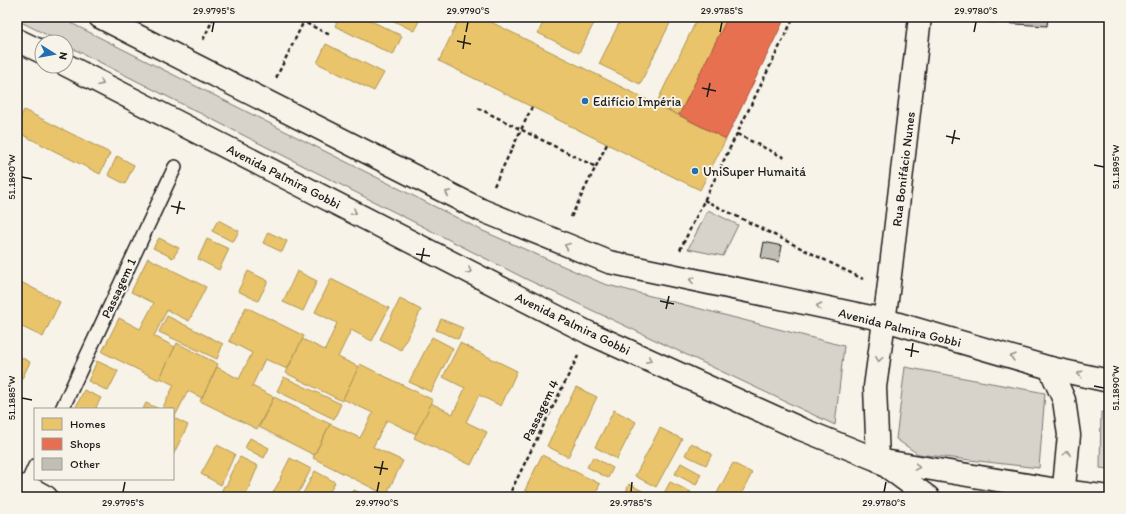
<svg xmlns="http://www.w3.org/2000/svg" width="1126" height="514" font-family="Itim,sans-serif">
  <rect width="100%" height="100%" fill="#f7f3e8"/>
  <filter id="ink" filterUnits="userSpaceOnUse"><feTurbulence type="fractalNoise" baseFrequency=".025" numOctaves="2"/><feDisplacementMap in="SourceGraphic" scale="8" xChannelSelector="R" yChannelSelector="G"/><feConvolveMatrix kernelMatrix="1 2 1 2 8 2 1 2 1" color-interpolation-filters="sRGB"/></filter>
  <g filter="url(#ink)">
    <g fill="#d7d3cb" stroke="#7a7874">
      <path d="M17,17H59L483,231L604,284L844,346L835,425L526,279L66,45V42H61L17,20Z"/>
      <path d="M708,210L738,225L723,256L688,249Z"/>
      <path d="M905,367L1045,393L1039,468L918,454L896,439Z"/>
      <path d="M1101,412L1109,414V469L1100,468Z"/>
    </g>
    <g fill="#e9c46a" stroke="#ac9253">
      <path d="M339,17H363L402,36L393,55L335,26Z"/>
      <path d="M386,17H421L414,31Z"/>
      <path d="M460,17H481L726,139L700,190L439,61Z"/>
      <path d="M505,17H520L517,23Z"/>
      <path d="M546,17H597L579,53L538,33Z"/>
      <path d="M622,17H673L640,84L599,64Z"/>
      <path d="M698,17H728L679,115L656,104Z"/>
      <path d="M326,44L384,73L374,91L317,63Z"/>
      <path d="M17,87L23,90L18,100H17Z"/>
      <path d="M24,110L110,153L100,174L17,132V125Z"/>
      <path d="M117,156L134,165L125,184L108,175Z"/>
      <path d="M218,220L239,231L233,242L212,231Z"/>
      <path d="M268,232L287,241L282,252L263,243Z"/>
      <path d="M159,238L179,248L173,258L153,248Z"/>
      <path d="M207,239L229,249L219,270L198,259Z"/>
      <path d="M148,258L206,287L189,321L167,310L154,336L175,347L159,380L102,352L119,318L140,329L154,303L131,292Z"/>
      <path d="M248,271L268,281L258,301L238,291Z"/>
      <path d="M297,271L317,281L303,311L283,302Z"/>
      <path d="M331,279L389,308L372,341L351,330L338,357L359,367L342,401L286,373L302,339L325,350L337,323L315,312Z"/>
      <path d="M17,280L60,302L43,337L20,326L17,332Z"/>
      <path d="M400,299L421,310L401,350L380,339Z"/>
      <path d="M246,307L304,336L287,369L265,359L252,386L274,397L257,429L200,401L217,367L239,379L252,353L229,341Z"/>
      <path d="M167,316L223,344L217,359L159,332Z"/>
      <path d="M441,319L463,328L458,339L436,330Z"/>
      <path d="M432,337L453,348L431,392L409,382Z"/>
      <path d="M177,343L218,364L202,398L188,391L174,418L188,425L173,455V409H162L174,385L160,378Z"/>
      <path d="M460,343L517,371L501,406L479,395L466,422L487,432L471,465L414,438L431,403L453,414L465,388L443,377Z"/>
      <path d="M17,355L30,362L17,389Z"/>
      <path d="M97,361L118,371L108,391L88,381Z"/>
      <path d="M360,364L433,400L416,434L387,420L373,447L403,461L386,495L313,458L330,424L360,438L373,413L343,399Z"/>
      <path d="M284,377L341,404L334,419L277,391Z"/>
      <path d="M576,387L597,397L568,457L547,446Z"/>
      <path d="M84,390L101,398L96,407L98,409H75Z"/>
      <path d="M274,397L330,424L314,455L259,427Z"/>
      <path d="M146,403L159,409H143Z"/>
      <path d="M614,410L636,422L617,459L595,447Z"/>
      <path d="M660,428L682,439L656,487L635,476Z"/>
      <path d="M250,438L269,448L264,458L245,448Z"/>
      <path d="M691,443L712,454L706,465L685,455Z"/>
      <path d="M217,445L235,454L221,485L201,474Z"/>
      <path d="M542,455L600,484L594,497H539L525,490Z"/>
      <path d="M240,457L258,466L245,497L219,496L224,486H226L230,478L229,477L234,467Z"/>
      <path d="M593,457L613,468L608,478L587,467Z"/>
      <path d="M290,458L311,469L301,488L296,497H270L281,479L280,478Z"/>
      <path d="M681,463L701,474L696,485L675,474Z"/>
      <path d="M733,463L752,473L740,497H715Z"/>
      <path d="M315,471L335,482L327,497H301Z"/>
      <path d="M670,482L691,492L689,497H662Z"/>
      <path d="M629,484L652,496L651,497H624Z"/>
      <path d="M354,490L368,497H350Z"/>
    </g>
    <path fill="#e76f51" stroke="#aa5641" d="M728,17H779L784,20L726,139L679,115Z"/>
    <g fill="#c0beb5" stroke="#1c1c1c">
      <path d="M985,17H1048L1047,26L985,22Z"/>
      <path d="M764,242L782,246L779,262L761,258Z"/>
    </g>
    <g fill="none" stroke-linecap="round" stroke-linejoin="round">
      <g stroke="#1c1c1c" stroke-width="16">
        <g id="lane">
          <path d="M62,409L175,167"/>
          <path d="M26,486L35,466"/>
        </g>
      </g>
      <g stroke="#1c1c1c" stroke-width="25">
        <path id="street" d="M20,497L26,486L46,497"/>
      </g>
      <g stroke="#1c1c1c" stroke-width="25">
        <g id="secondary">
          <path d="M100,17L481,210L609,262L885,320L1050,368L1109,381"/>
          <path d="M17,40L42,52"/>
          <path d="M66,65L589,333L801,429L878,460L1063,491L1109,497"/>
          <path d="M1050,368L1064,400L1069,435L1063,497"/>
          <path d="M878,460L875,387L888,292L920,17"/>
          <path d="M882,463L928,497"/>
        </g>
      </g>
      <g stroke="#1c1c1c" stroke-width="2.5" stroke-dasharray="4 3" stroke-linecap="butt">
        <path d="M294,17L330,35"/>
        <path d="M203,40L214,17"/>
        <path d="M276,78L306,17"/>
        <path d="M478,108L596,167"/>
        <path d="M737,134L785,158"/>
        <path d="M494,186L532,107"/>
        <path d="M704,200L863,279"/>
        <path d="M571,217L607,144"/>
        <path d="M680,250L794,17"/>
        <path d="M508,497L578,356"/>
      </g>
      <use href="#lane" stroke="#f7f3e8" stroke-width="13"/>
      <use href="#street" stroke="#f7f3e8" stroke-width="22"/>
      <use href="#secondary" stroke="#f7f3e8" stroke-width="22"/>
    </g>
    <defs><path id="oneway-chevron" d="M-2-3.5L2.5 0L-2 3.5" fill="none" stroke-width="1.6" stroke-linecap="round" stroke-linejoin="round"/></defs>
    <g stroke="#94928c">
      <use href="#oneway-chevron" transform="translate(101 83) rotate(27)"/>
      <use href="#oneway-chevron" transform="translate(448 193) rotate(-153)"/>
      <use href="#oneway-chevron" transform="translate(354 212) rotate(27)"/>
      <use href="#oneway-chevron" transform="translate(567 246) rotate(-158)"/>
      <use href="#oneway-chevron" transform="translate(469 271) rotate(27)"/>
      <use href="#oneway-chevron" transform="translate(692 280) rotate(-168)"/>
      <use href="#oneway-chevron" transform="translate(819 306) rotate(-168)"/>
      <use href="#oneway-chevron" transform="translate(1013 357) rotate(-164)"/>
      <use href="#oneway-chevron" transform="translate(879 359) rotate(98)"/>
      <use href="#oneway-chevron" transform="translate(649 360) rotate(25)"/>
      <use href="#oneway-chevron" transform="translate(1080 374) rotate(-168)"/>
      <use href="#oneway-chevron" transform="translate(1067 453) rotate(-84)"/>
      <use href="#oneway-chevron" transform="translate(917 467) rotate(10)"/>
    </g>
  </g>
  <path fill="none" stroke="#1c1c1c" stroke-width="1.5" d="M212,32L214,22M466,32L468,22M720,32L722,22M974,32L976,22M457,41L471,44M463,49L465,35M702,88L716,91M707,97L710,83M946,136L960,139M952,144L955,130M1094,165L1104,167M22,177L32,179M171,206L185,209M177,214L180,201M416,254L430,256M421,262L424,248M660,301L674,304M666,309L669,296M905,349L919,352M911,357L913,343M1094,386L1104,388M22,398L32,400M374,467L388,469M380,475L383,461M123,492L125,482M377,492L379,482M631,492L632,482M884,492L886,482"/>
  <g fill="#1f6fb2" stroke="#f7f3e8" stroke-width="1.5">
    <circle cx="585" cy="101" r="4"/>
    <circle cx="695" cy="171" r="4"/>
  </g>
  <g text-anchor="middle" stroke-width="4" stroke-linejoin="round" paint-order="stroke">
    <g font-size="13" fill="#1c1c1c" stroke="#f7f3e8" text-anchor="start">
      <text x="593" y="106">Edifício Impéria</text>
      <text x="703" y="176">UniSuper Humaitá</text>
    </g>
    <g font-size="13" fill="#1c1c1c" stroke="#f7f3e8">
      <text transform="translate(903 169) rotate(-83)" y="5">Rua Bonifácio Nunes</text>
      <text transform="translate(284 176) rotate(27)" y="5">Avenida Palmira Gobbi</text>
      <text transform="translate(118 288) rotate(-65)" y="5">Passagem 1</text>
      <text transform="translate(573 323) rotate(26)" y="5">Avenida Palmira Gobbi</text>
      <text transform="translate(900 327) rotate(14)" y="5">Avenida Palmira Gobbi</text>
      <text transform="translate(540 410) rotate(-64)" y="5">Passagem 4</text>
    </g>
  </g>
  <rect width="1126" height="514" fill="none" stroke="#f7f3e8" stroke-width="44"/>
  <rect x="34" y="408" width="140" height="72" fill="#f7f3e8" stroke="#9f9d96"/>
  <rect x="42" y="418" width="20" height="12" fill="#e9c46a" stroke="#9f9d96"/>
  <text x="70" y="428" font-size="12" fill="#1c1c1c">Homes</text>
  <rect x="42" y="438" width="20" height="12" fill="#e76f51" stroke="#9f9d96"/>
  <text x="70" y="448" font-size="12" fill="#1c1c1c">Shops</text>
  <rect x="42" y="458" width="20" height="12" fill="#c0beb5" stroke="#9f9d96"/>
  <text x="70" y="468" font-size="12" fill="#1c1c1c">Other</text>
  <g transform="translate(54 54) rotate(101)"><circle r="19" fill="#f7f3e8" stroke="#9f9d96"/>
  <path d="M0-3L7 15L0 10L-7 15Z" fill="#1f6fb2"/>
  <text y="-6" font-size="11" font-weight="bold" text-anchor="middle" fill="#1c1c1c">N</text>
  </g>
  <rect x="22" y="22" width="1082" height="470" fill="none" stroke="#1c1c1c" stroke-width="1.5"/>
  <g font-size="10" text-anchor="middle" fill="#1c1c1c">
    <text x="214" y="14">29.9795°S</text>
    <text x="468" y="14">29.9790°S</text>
    <text x="722" y="14">29.9785°S</text>
    <text x="976" y="14">29.9780°S</text>
    <text transform="translate(1115 167) rotate(-90)" y="4">51.1895°W</text>
    <text transform="translate(11 177) rotate(-90)" y="4">51.1890°W</text>
    <text transform="translate(1115 388) rotate(-90)" y="4">51.1890°W</text>
    <text transform="translate(11 398) rotate(-90)" y="4">51.1885°W</text>
    <text x="123" y="506">29.9795°S</text>
    <text x="377" y="506">29.9790°S</text>
    <text x="631" y="506">29.9785°S</text>
    <text x="884" y="506">29.9780°S</text>
  </g>
</svg>
